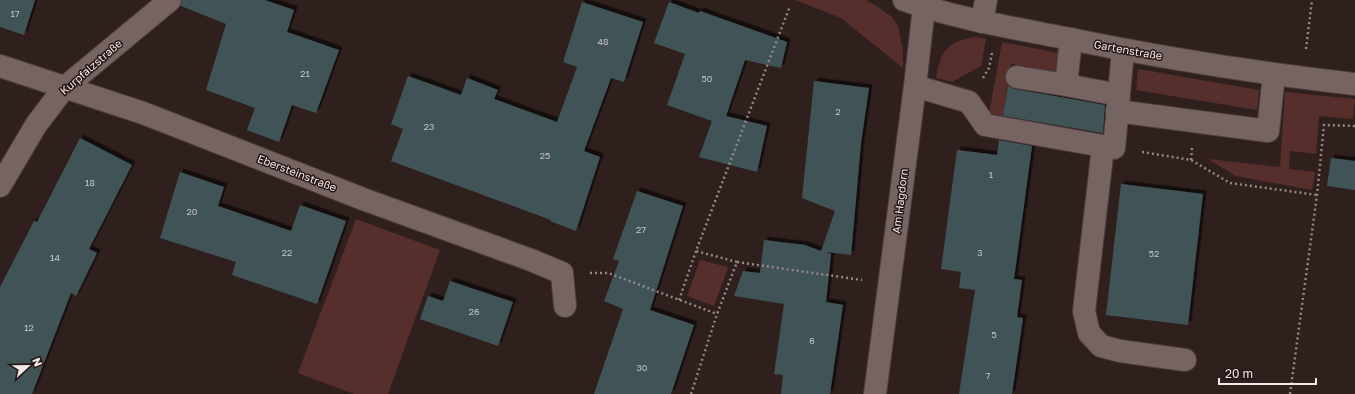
<svg xmlns="http://www.w3.org/2000/svg" width="1355" height="394" font-family="'Golos Text',sans-serif">
  <defs>
    <filter id="shadow"><feDropShadow dx="3.5" dy="-3.5" stdDeviation="0" flood-color="#0009"/></filter>
  </defs>
  <rect width="100%" height="100%" fill="#2f201e"/>
  <g fill="#562e2c">
    <path d="M795,0H866L878,7L892,17L898,26L903,51V68L841,18Z"/>
    <path d="M976,37L986,39L981,66L952,82L936,78C940,51 948,41 976,37Z"/>
    <path d="M1002,42L1064,54L1061,73L1011,64L1003,117L989,114Z"/>
    <path d="M1138,69L1259,90L1257,110L1136,90Z"/>
    <path d="M1285,92L1355,99L1353,119L1319,116L1316,154L1290,151L1289,169L1315,172L1312,190L1236,176L1208,159L1280,167Z"/>
    <path d="M356,219L440,250L388,394H354L298,373Z"/>
    <path d="M700,260L728,267L714,306L687,296Z"/>
  </g>
  <g fill="#405356" filter="url(#shadow)">
    <path d="M0,0H35L24,35L0,27Z"/>
    <path d="M182,0H265L294,10L287,32L339,50L316,113L292,105L279,142L247,130L255,108L206,90L226,24L181,6Z"/>
    <path d="M582,2L643,22L624,82L611,78L584,151L600,157L576,231L550,221L551,220L391,161L403,129L391,124L408,76L461,95L467,78L498,90L494,99L557,122L577,67L563,62Z"/>
    <path d="M669,2L699,13L700,11L787,42L781,68L745,60L726,116L767,126L757,172L699,157L712,121L667,105L685,54L654,43Z"/>
    <path d="M814,81L869,88L861,143L851,255L826,252L831,254L826,302L843,305L830,394H781L783,375L774,374L784,304L734,296L743,271L760,273L764,240L805,245L821,251L835,211L802,198Z"/>
    <path d="M1008,86L1015,89L1105,105L1103,133L1003,116Z"/>
    <path d="M80,138L132,165L89,249L97,253L76,296L71,293L32,394H0V287L34,221L37,222Z"/>
    <path d="M999,140L1032,146L1014,279L1022,280L1017,317L1023,318L1012,394H959L975,290L959,288L961,272L941,269L957,150L997,155Z"/>
    <path d="M1331,158L1355,161V190L1327,186Z"/>
    <path d="M180,172L224,187L218,206L291,231L300,205L346,221L317,304L232,275L236,262L160,238Z"/>
    <path d="M1121,184L1203,194L1188,325L1106,315Z"/>
    <path d="M637,191L683,206L650,310L694,325L671,394H594L623,309L604,301L619,261L613,259Z"/>
    <path d="M450,281L513,302L498,346L420,319L428,296L443,301Z"/>
  </g>
  <g fill="none" stroke-linecap="round" stroke-linejoin="round">
    <g stroke="#4b3f3e" stroke-width="24">
      <g id="minor">
        <path d="M904,0C954,18 1008,27 1060,37C1157,57 1256,73 1355,84"/>
        <path d="M982,22L986,0"/>
        <path d="M1071,39L1066,85L1119,95"/>
        <path d="M0,66L143,113L363,199L531,260L562,273L565,306"/>
        <path d="M1017,77L1066,85"/>
        <path d="M915,86L969,102L985,125L1114,148L1123,50"/>
        <path d="M1117,111L1268,131L1274,74"/>
        <path d="M1103,147L1084,311L1089,333L1101,346L1120,351L1185,360"/>
        <path d="M0,186L36,125L64,88L170,0"/>
        <path d="M875,394L915,86L924,7"/>
      </g>
    </g>
    <g stroke="#958887" stroke-width="2.5" stroke-dasharray="2 3" stroke-linecap="butt">
      <path d="M1306,49L1312,0"/>
      <path d="M983,78L989,68L992,53"/>
      <path d="M1142,152L1191,160L1230,183L1317,195"/>
      <path d="M1191,160L1192,148"/>
      <path d="M737,262L696,251L790,6"/>
      <path d="M590,273H608L717,314"/>
      <path d="M679,300L696,251"/>
      <path d="M691,394L717,314L737,262L862,280"/>
      <path d="M1290,394L1317,195L1324,125L1355,126"/>
    </g>
    <use href="#minor" stroke="#766462" stroke-width="22"/>
  </g>
  <g text-anchor="middle" stroke-width="3" stroke-linejoin="round" paint-order="stroke">
    <g font-size="9" fill="#c7c4c4">
      <text x="15" y="17">17</text>
      <text x="603" y="45">48</text>
      <text x="305" y="77">21</text>
      <text x="707" y="82">50</text>
      <text x="838" y="115">2</text>
      <text x="429" y="130">23</text>
      <text x="545" y="159">25</text>
      <text x="991" y="178">1</text>
      <text x="90" y="186">18</text>
      <text x="192" y="215">20</text>
      <text x="641" y="233">27</text>
      <text x="287" y="256">22</text>
      <text x="980" y="256">3</text>
      <text x="1154" y="257">52</text>
      <text x="55" y="261">14</text>
      <text x="474" y="315">26</text>
      <text x="29" y="331">12</text>
      <text x="994" y="338">5</text>
      <text x="812" y="344">6</text>
      <text x="642" y="371">30</text>
      <text x="988" y="379">7</text>
    </g>
    <g font-size="11" fill="#f4e9e8" stroke="#251615">
      <text transform="translate(1128 50) rotate(10)" y="4">Gartenstraße</text>
      <text transform="translate(91 67) rotate(-41)" y="4">Kurpfalzstraße</text>
      <text transform="translate(297 173) rotate(21)" y="4">Ebersteinstraße</text>
      <text transform="translate(900 201) rotate(-83)" y="4">Am Hagdorn</text>
    </g>
  </g>
  <g transform="translate(28 366) rotate(68)" stroke="#251615" stroke-width="3" paint-order="stroke">
  <path d="M0-3L7 15L0 10L-7 15Z" fill="#f4e9e8"/>
  <text y="-6" font-size="11" font-weight="bold" text-anchor="middle" fill="#f4e9e8">N</text>
  </g>
  <path d="M1219 378v6h97v-6" fill="none" stroke="#f4e9e8" stroke-width="2"/>
  <text x="1225" y="378" font-size="12" fill="#f4e9e8" stroke="#251615" stroke-width="3" paint-order="stroke">20 m</text>
</svg>
